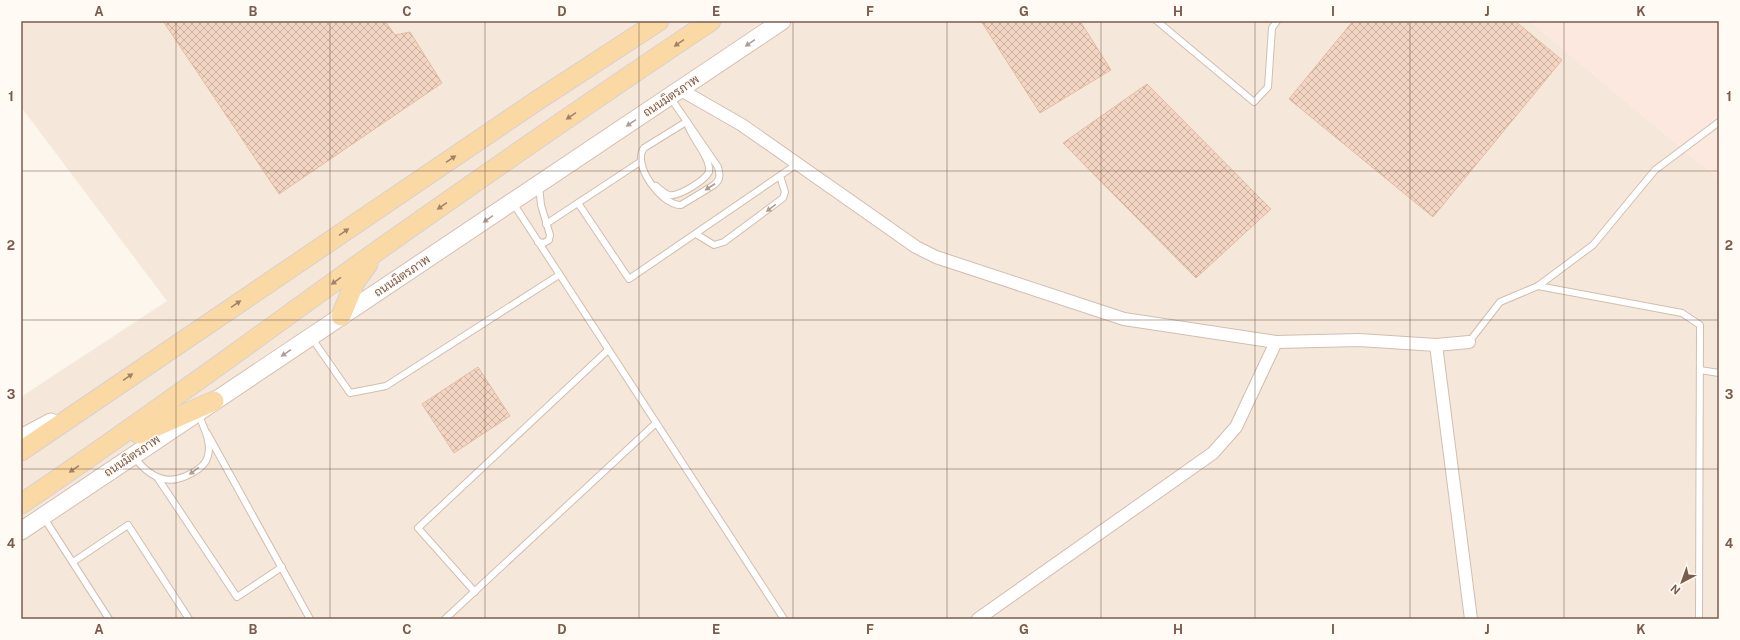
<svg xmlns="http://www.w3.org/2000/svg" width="1740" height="640" font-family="'Public Sans',Sarabun,sans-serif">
  <defs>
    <pattern id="building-cross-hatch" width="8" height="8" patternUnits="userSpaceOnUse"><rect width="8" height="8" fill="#f3d5c3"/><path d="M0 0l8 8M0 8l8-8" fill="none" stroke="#cab0a1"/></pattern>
  </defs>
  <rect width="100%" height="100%" fill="#fdf6ec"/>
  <path fill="#f5e8da" d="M21,21H1719V619H21V397L167,301L21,107Z"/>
  <path fill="#fde8e0" d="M1529,21H1719V180L1616,94Z"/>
  <g fill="url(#building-cross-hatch)" stroke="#e6bba3">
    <path d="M163,21H385L395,35L410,32L442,83L279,194Z"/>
    <path d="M981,21H1080L1111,70L1040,113Z"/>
    <path d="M1353,21H1515L1562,60L1433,217L1289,99Z"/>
    <path d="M1147,84L1271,209L1196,278L1063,143Z"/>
    <path d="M478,367L510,416L454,453L422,404Z"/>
  </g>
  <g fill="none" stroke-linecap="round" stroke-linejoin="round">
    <g stroke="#d1beb0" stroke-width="8">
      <g id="service">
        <path d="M1157,21L1254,102L1268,87L1272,28L1277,21"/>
        <path d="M670,97L718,167C720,175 721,179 714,185L681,205C662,206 631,164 644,148L686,122"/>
        <path d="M656,186C660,189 665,194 669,195C679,197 705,180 709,172C711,157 691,138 687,123"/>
        <path d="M513,203L784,619"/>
        <path d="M578,203L629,279L797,164"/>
        <path d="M546,224L640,162"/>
        <path d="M696,234L714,245L724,242L783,198L785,192L780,176"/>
        <path d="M538,242L544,243L549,240L550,235L541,205L539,186"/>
        <path d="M1538,286L1682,313L1700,325L1699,619"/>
        <path d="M311,337L350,393L386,386L559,275"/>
        <path d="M1469,342L1500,302L1538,286L1593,245L1655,170L1719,122"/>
        <path d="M1700,370L1719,373"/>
        <path d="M207,433L310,619"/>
        <path d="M134,457C148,475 164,486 186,476C193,473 202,468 206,461C214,447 204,427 198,414"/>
        <path d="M157,477L237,597L282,567"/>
        <path d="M44,518L109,619"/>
        <path d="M73,562L128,525L189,619"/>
        <path d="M475,592L418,528L608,350"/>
        <path d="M445,619L656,423"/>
      </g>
    </g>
    <g stroke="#d1beb0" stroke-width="14">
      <g id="minor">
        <path d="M681,90L742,125L916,247L936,257L1124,319L1276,342L1359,340L1436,345L1469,342"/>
        <path d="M1436,345L1471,619"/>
        <path d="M978,619L1213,453L1236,427L1276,342"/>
      </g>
    </g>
    <g stroke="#d6c0b0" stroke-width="19">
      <g id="secondary">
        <path d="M21,438L51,422"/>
        <path d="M21,531L782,21"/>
      </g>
    </g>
    <g stroke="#dad1cd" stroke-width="21">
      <g id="primary">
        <path d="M341,316L355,282L368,264"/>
        <path d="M139,434L214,401"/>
        <path d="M21,451L538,100L659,21"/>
        <path d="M21,504C143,422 260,335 380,249C489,172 600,95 711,21"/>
      </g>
    </g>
    <use href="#service" stroke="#fff" stroke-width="6"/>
    <use href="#minor" stroke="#fff" stroke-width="12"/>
    <use href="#secondary" stroke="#fff" stroke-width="17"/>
    <use href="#primary" stroke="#fbd9a5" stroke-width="19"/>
  </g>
  <defs><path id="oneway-solid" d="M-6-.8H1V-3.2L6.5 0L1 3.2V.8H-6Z"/></defs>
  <g fill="#a18267">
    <use href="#oneway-solid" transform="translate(679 43) rotate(146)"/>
    <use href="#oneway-solid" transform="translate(571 116) rotate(146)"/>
    <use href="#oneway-solid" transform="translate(451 159) rotate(-34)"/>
    <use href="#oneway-solid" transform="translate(442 206) rotate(145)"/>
    <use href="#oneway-solid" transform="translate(344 232) rotate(-34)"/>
    <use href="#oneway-solid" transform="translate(336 281) rotate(144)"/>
    <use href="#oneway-solid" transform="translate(236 304) rotate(-34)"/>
    <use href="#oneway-solid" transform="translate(128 377) rotate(-34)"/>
    <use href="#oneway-solid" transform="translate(74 469) rotate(146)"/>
  </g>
  <g fill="#af9d94">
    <use href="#oneway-solid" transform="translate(750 43) rotate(146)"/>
    <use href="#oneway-solid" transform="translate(631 123) rotate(146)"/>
    <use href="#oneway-solid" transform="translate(710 187) rotate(147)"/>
    <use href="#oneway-solid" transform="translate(771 208) rotate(143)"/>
    <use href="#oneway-solid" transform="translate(488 219) rotate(146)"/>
    <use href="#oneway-solid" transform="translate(286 353) rotate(146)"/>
    <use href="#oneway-solid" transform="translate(194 471) rotate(144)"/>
  </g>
  <path fill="none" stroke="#7a5c4d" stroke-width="1" stroke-opacity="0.55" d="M176,21V619M330,21V619M485,21V619M639,21V619M793,21V619M947,21V619M1101,21V619M1255,21V619M1410,21V619M1564,21V619M21,171H1719M21,320H1719M21,469H1719"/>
  <g text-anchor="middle" stroke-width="3" stroke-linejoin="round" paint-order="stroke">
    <g font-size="12" fill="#7a5c4d" stroke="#fffaf3">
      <text transform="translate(671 96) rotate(-34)" y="4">ถนนมิตรภาพ</text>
      <text transform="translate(402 276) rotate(-34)" y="4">ถนนมิตรภาพ</text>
      <text transform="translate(132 456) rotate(-34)" y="4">ถนนมิตรภาพ</text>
    </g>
  </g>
  <rect width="1740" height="640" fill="none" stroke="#fffaf3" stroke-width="44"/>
  <g transform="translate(1682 582) rotate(221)" stroke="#fffaf3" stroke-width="3" paint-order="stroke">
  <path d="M0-3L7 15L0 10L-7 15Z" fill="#7a5c4d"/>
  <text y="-6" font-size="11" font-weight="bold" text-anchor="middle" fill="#7a5c4d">N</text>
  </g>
  <rect x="22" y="22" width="1696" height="596" fill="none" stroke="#7a5c4d" stroke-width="1.5"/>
  <g font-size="13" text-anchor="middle" font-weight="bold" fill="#7a5c4d">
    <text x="99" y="16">A</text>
    <text x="253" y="16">B</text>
    <text x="407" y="16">C</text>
    <text x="562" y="16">D</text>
    <text x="716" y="16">E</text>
    <text x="870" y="16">F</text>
    <text x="1024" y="16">G</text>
    <text x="1178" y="16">H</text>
    <text x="1333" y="16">I</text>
    <text x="1487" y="16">J</text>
    <text x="1641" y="16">K</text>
    <text x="11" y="101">1</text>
    <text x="1729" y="101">1</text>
    <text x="11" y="250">2</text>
    <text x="1729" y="250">2</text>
    <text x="11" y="399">3</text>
    <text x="1729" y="399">3</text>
    <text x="11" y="548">4</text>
    <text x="1729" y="548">4</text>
    <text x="99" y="634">A</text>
    <text x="253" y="634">B</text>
    <text x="407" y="634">C</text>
    <text x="562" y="634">D</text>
    <text x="716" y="634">E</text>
    <text x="870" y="634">F</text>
    <text x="1024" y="634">G</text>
    <text x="1178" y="634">H</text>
    <text x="1333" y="634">I</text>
    <text x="1487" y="634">J</text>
    <text x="1641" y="634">K</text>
  </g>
</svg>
